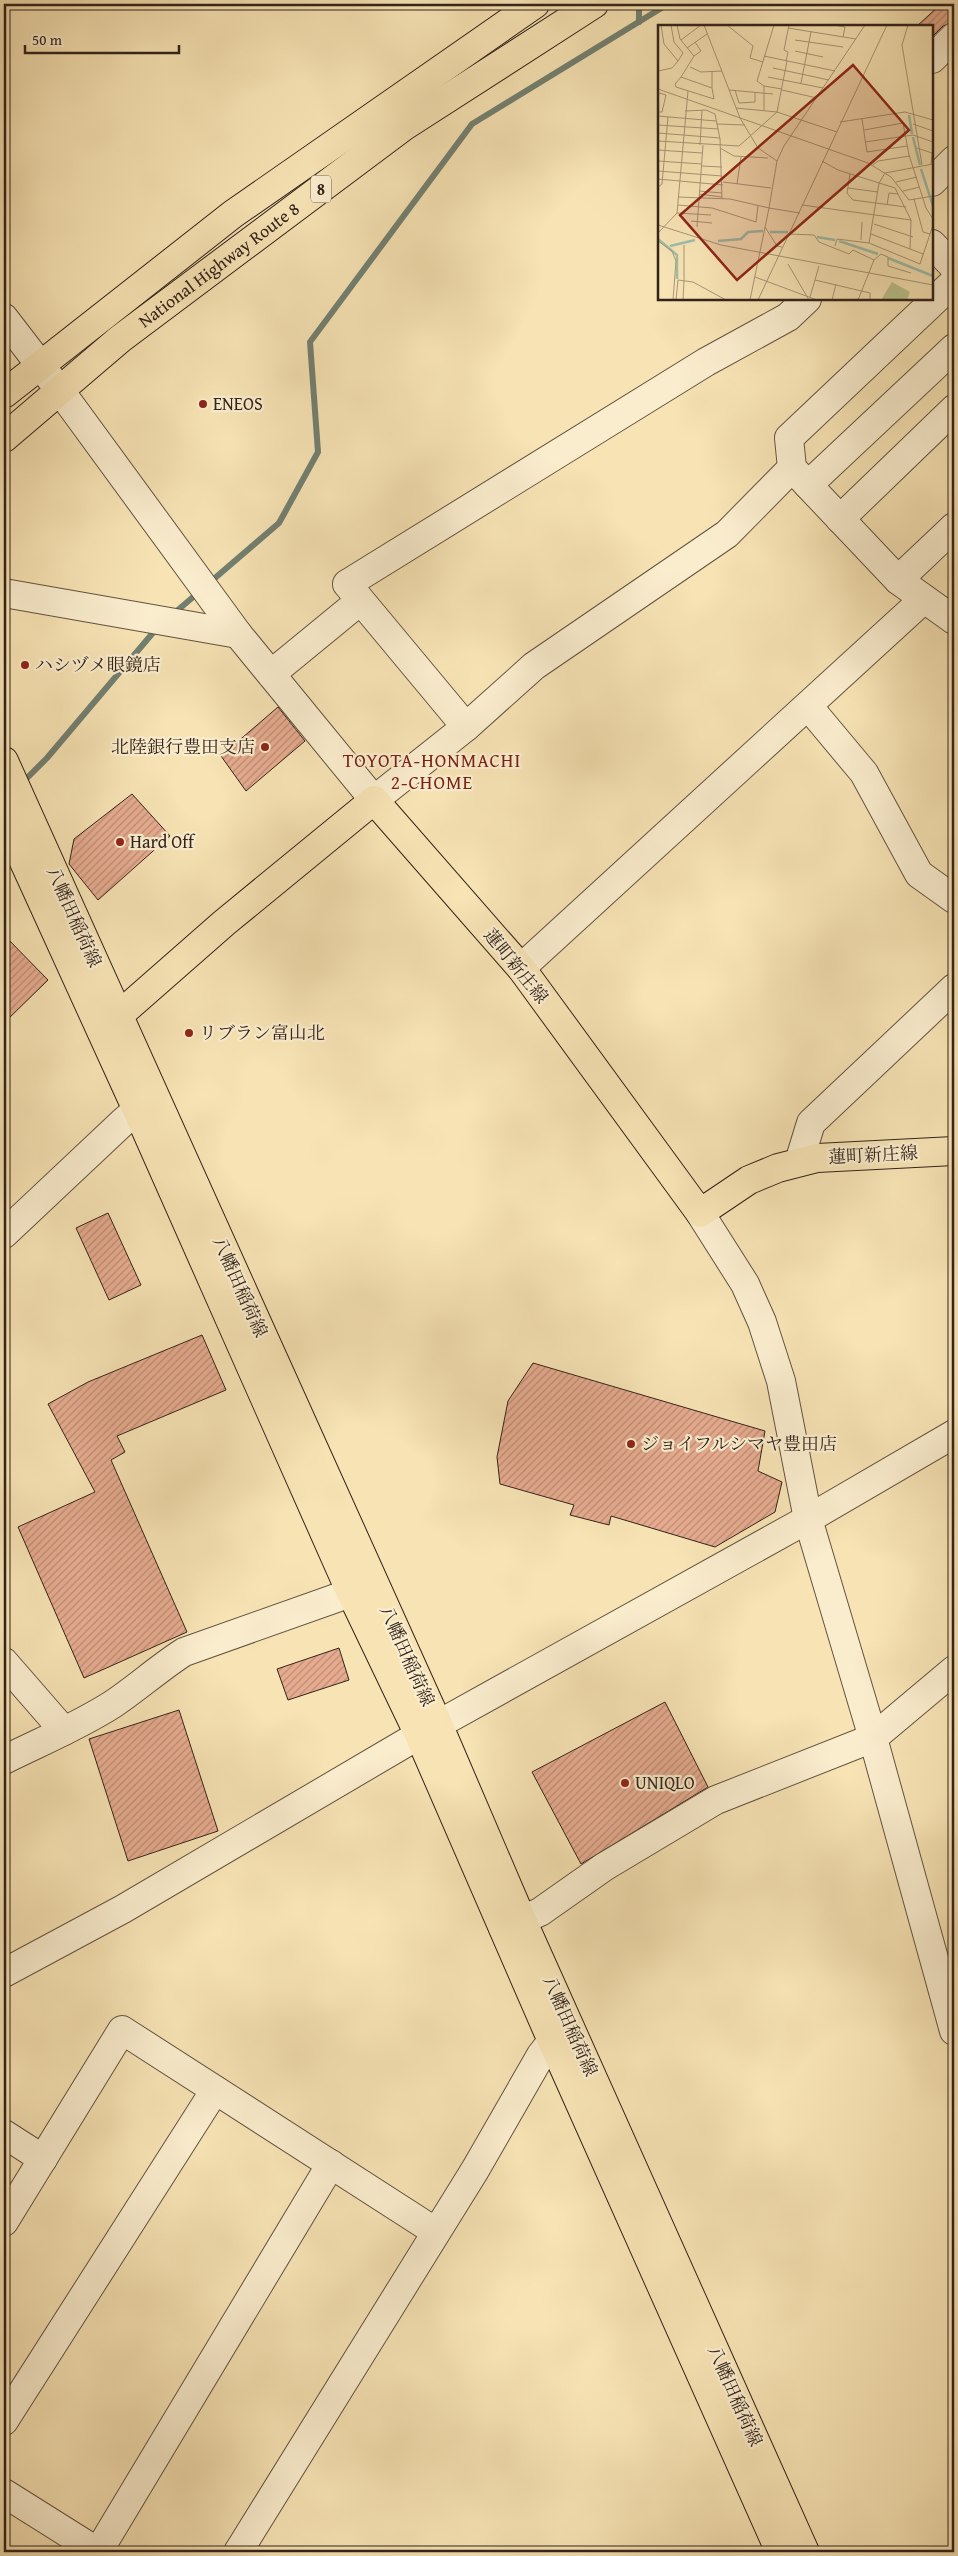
<svg xmlns="http://www.w3.org/2000/svg" width="958" height="2556" font-family="'Gentium Book Plus','Noto Serif JP',serif">
  <defs>
    <pattern id="building-hatch" width="6" height="6" patternUnits="userSpaceOnUse" patternTransform="scale(1.25)"><rect width="6" height="6" fill="#e7ac90"/><path d="M-1 1l2-2M0 6l6-6M5 7l2-2" fill="none" stroke="#bc8c75"/></pattern>
  </defs>
  <rect width="100%" height="100%" fill="#f7e3b4"/>
  <filter id="stains"><feTurbulence type="fractalNoise" baseFrequency=".004" numOctaves="4"/><feColorMatrix values="0 0 0 0 .2 0 0 0 0 .09 0 0 0 0 .02 0 0 0 .5 -.17"/></filter>
  <radialGradient id="worn" r=".72"><stop offset=".6" stop-color="#630" stop-opacity="0"/><stop offset="1" stop-color="#630" stop-opacity=".3"/></radialGradient>
  <g fill="none" stroke-linecap="round" stroke-linejoin="round">
    <g stroke="#728071" stroke-width="6">
      <path d="M639,22V4"/>
      <path d="M208,584L279,523L318,452L310,342L472,124L668,4"/>
      <path d="M172,615L199,592"/>
      <path d="M21,784L47,758L157,628"/>
    </g>
  </g>
  <g fill="url(#building-hatch)" stroke="#32231b">
    <path d="M941,4H954V22L943,26L932,37V26H917Z"/>
    <path d="M278,707L305,741L246,791L221,756Z"/>
    <path d="M132,794L170,836L98,900L69,864L74,839Z"/>
    <path d="M4,935L48,980L4,1023Z"/>
    <path d="M108,1213L141,1285L109,1300L76,1228Z"/>
    <path d="M202,1335L226,1390L117,1436L125,1452L111,1460L187,1632L84,1678L18,1527L95,1492L48,1404L88,1382Z"/>
    <path d="M533,1363L765,1431L758,1471L782,1482L775,1512L715,1547L611,1516L609,1525L570,1515L574,1505L500,1484L497,1457L508,1401Z"/>
    <path d="M339,1648L349,1680L288,1700L277,1669Z"/>
    <path d="M665,1702L708,1787L581,1864L532,1772Z"/>
    <path d="M179,1710L218,1831L128,1861L89,1739Z"/>
  </g>
  <g fill="none" stroke-linecap="round" stroke-linejoin="round">
    <g stroke="#635341" stroke-width="30">
      <g id="minor">
        <path d="M932,59L954,37"/>
        <path d="M932,182L954,160"/>
        <path d="M932,244L954,267"/>
        <path d="M954,282L789,438L792,468L898,580L954,620"/>
        <path d="M4,318L61,392L238,634L374,800L466,727L534,666L727,534L792,468"/>
        <path d="M808,485L954,348"/>
        <path d="M840,519L954,409"/>
        <path d="M898,580L954,527"/>
        <path d="M4,593L238,634"/>
        <path d="M271,674L360,601"/>
        <path d="M808,706L864,773L919,874L954,899"/>
        <path d="M466,727L347,584L706,362L788,317L807,299"/>
        <path d="M521,968L924,599"/>
        <path d="M799,1162L811,1123L954,988"/>
        <path d="M700,1213L745,1284L762,1322L781,1381L808,1519L873,1738L954,2031"/>
        <path d="M4,1234L123,1122L137,1110L155,1100"/>
        <path d="M4,1662L64,1731"/>
        <path d="M4,1760C40,1742 79,1726 113,1704C137,1688 159,1668 184,1652L373,1585"/>
        <path d="M503,1928L540,1912L604,1867L716,1800L873,1738L954,1670"/>
        <path d="M4,1973L123,1909L419,1735L808,1519L954,1434"/>
        <path d="M4,2134L43,2159"/>
        <path d="M4,2222L122,2030L436,2232"/>
        <path d="M4,2421L215,2090"/>
        <path d="M4,2493L98,2552L331,2164"/>
        <path d="M238,2552L475,2170L541,2055L552,2041L570,2028"/>
      </g>
    </g>
    <g stroke="#32231b" stroke-width="30">
      <g id="major">
        <path d="M4,761L438,1724L522,1920L805,2552"/>
        <path d="M4,818L137,1110L351,1593L419,1735L552,2041L780,2552"/>
        <path d="M103,1023L118,1016L224,923L374,800L521,968L700,1213L749,1180L778,1168L817,1158L954,1151"/>
      </g>
    </g>
    <g stroke="#32231b" stroke-width="30">
      <g id="highway">
        <path d="M4,394L233,214L535,4"/>
        <path id="s1" d="M4,438L120,339L403,127L594,4"/>
      </g>
    </g>
    <use href="#minor" stroke="#faedce" stroke-width="28"/>
    <use href="#major" stroke="#f7e3b4" stroke-width="28"/>
    <use href="#highway" stroke="#f7e3b4" stroke-width="28"/>
  </g>
  <g fill="#8f2418" stroke="#faedce" stroke-width="2">
    <circle cx="203" cy="404" r="5"/>
    <circle cx="25" cy="665" r="5"/>
    <circle cx="265" cy="747" r="5"/>
    <circle cx="120" cy="842" r="5"/>
    <circle cx="189" cy="1033" r="5"/>
    <circle cx="631" cy="1444" r="5"/>
    <circle cx="625" cy="1783" r="5"/>
  </g>
  <g text-anchor="middle" stroke-width="4.5" stroke-linejoin="round" paint-order="stroke">
    <rect fill="#faedce" stroke="#6e6051" stroke-width="1" x="311" y="175.5" width="20" height="27" rx="4"/>
    <g font-size="16" font-weight="bold" fill="#32231b">
      <text x="321" y="195">8</text>
    </g>
    <g font-size="18" fill="#32231b" stroke="#faedce">
      <text dy="6" stroke="none"><textPath href="#s1" startOffset="276">National Highway Route 8</textPath></text>
      <text transform="translate(74 917) rotate(66)" y="6">八幡田稲荷線</text>
      <text transform="translate(516 966) rotate(51)" y="6">蓮町新庄線</text>
      <text transform="translate(873 1155) rotate(-3)" y="6">蓮町新庄線</text>
      <text transform="translate(240 1287) rotate(66)" y="6">八幡田稲荷線</text>
      <text transform="translate(407 1656) rotate(66)" y="6">八幡田稲荷線</text>
      <text transform="translate(570 2026) rotate(66)" y="6">八幡田稲荷線</text>
      <text transform="translate(735 2396) rotate(66)" y="6">八幡田稲荷線</text>
    </g>
    <g font-size="18" fill="#32231b" stroke="#faedce" text-anchor="start">
      <text x="213" y="410">ENEOS</text>
      <text x="35" y="671">ハシヅメ眼鏡店</text>
      <text x="255" y="753" text-anchor="end">北陸銀行豊田支店</text>
      <text x="130" y="848">Hard Off</text>
      <text x="199" y="1039">リブラン富山北</text>
      <text x="641" y="1450">ジョイフルシマヤ豊田店</text>
      <text x="635" y="1789">UNIQLO</text>
    </g>
    <g font-size="19" letter-spacing="1" fill="#7a1f14" stroke="#faedce">
      <text x="432" y="767">TOYOTA-HONMACHI<tspan x="432" dy="22">2-CHOME</tspan></text>
    </g>
  </g>
  <g transform="translate(658 25)">
    <rect width="275" height="275" fill="#f7e3b4"/>
    <path d="M234,257L252,267L249,275H223Z" fill="#bbc48e"/>
    <path fill="none" stroke="#9dbeab" stroke-width="2.5" d="M251,90L254,109M255,112L262,140M263,144L275,181M112,207H130M159,212L177,215M0,214L19,230V254M60,216L83,214L90,207L105,206M181,216L220,229M12,221L37,215M230,233L275,251"/>
    <path fill="none" stroke="#a89677" stroke-width="1" d="M13,0L16,17L25,28L20,36M19,0L22,14L36,31L23,52M46,0L82,93L100,123L119,136L111,183L142,188M69,0L95,21L92,33L105,37M176,0L187,2L185,12M250,0L244,20L264,140M130,3L198,14M23,15L43,0M137,15L185,22M29,23L49,9M137,26L165,32M36,31L43,26L37,17M106,31L177,46M128,36L130,27L126,25L131,0M32,42L43,47L64,46M115,43L171,55M0,46L14,43L20,36L6,19L3,0M23,52L54,63L56,74L18,62L17,59ZM110,52L165,63M143,58L153,7M106,61L124,64M54,63V46M0,64L210,138L233,152L251,175L275,171M71,65L115,69M77,65L81,78L97,77V67M124,65L159,73M78,83L119,87L179,107M106,85V61L99,56L116,0M27,86L48,85L57,89L62,114L64,174M0,87H4L8,70L1,68M0,91L58,96M204,94L209,127L249,121M182,97L247,87L275,95M59,99L87,100M255,99L275,106M0,100L60,104M206,105L245,98L251,130L268,183L275,194M0,108L62,113M0,116L81,121L119,87L129,36M207,117L255,110L275,117M42,120L44,85M62,123L76,131L110,133M259,123L274,128M0,125L44,128M0,136L44,139M119,136L126,121L207,0M164,136L180,145L237,163L253,195L252,224M273,139L275,120M275,139L227,148L221,158L211,218L262,239L275,200M215,140L220,136L252,131M43,141L64,142M0,146L64,151M192,149L189,168L195,175L248,182M0,154L65,160M65,157L113,163M238,157L259,152M79,159L83,132M0,162L4,159L10,92M190,163L220,167M41,166L64,168M245,166L262,162M41,169L64,172M20,172L72,174L111,183L92,275M256,174L265,207L272,209M20,180L54,183L98,197L100,181M144,180L217,190M229,180L231,168L240,169M19,188L53,190M217,190L253,195M33,196L54,198M216,199L255,212M0,200L63,220L275,260M39,202L45,120M107,202L119,221L124,222M0,208L19,188L30,66M130,209L156,210L161,217L191,229L195,225L216,235L223,229L230,232V241L253,248M213,209L265,229M203,215L204,197M0,216L14,226L18,236L15,275M26,220V255M177,221L179,214L211,218M130,239L151,275M97,252L159,275M157,255L212,268V275M152,272L161,241M18,275L20,255L35,257L68,275M25,275L26,255M100,275L229,0M174,275L178,259M200,275L216,235"/>
    <path fill="#8f2418" fill-opacity="0.15" stroke="#8f2418" stroke-width="2.5" d="M195,40L251,105L79,255L22,190Z"/>
    <rect width="275" height="275" fill="none" stroke="#32231b" stroke-width="2.5"/>
  </g>
  <rect width="958" height="2556" fill="none" stroke="#f7e3b4" stroke-width="20"/>
  <rect x="5" y="5" width="948" height="2546" fill="none" stroke="#32231b" stroke-width="2.5"/>
  <rect x="10" y="10" width="938" height="2536" fill="none" stroke="#32231b"/>
  <path d="M25 45v8h154v-8" fill="none" stroke="#32231b" stroke-width="2.5"/>
  <text x="32" y="45" font-size="15" fill="#32231b" stroke="#faedce" stroke-width="4" paint-order="stroke">50 m</text>
  <rect width="100%" height="100%" filter="url(#stains)"/>
  <rect width="100%" height="100%" fill="url(#worn)"/>
</svg>
